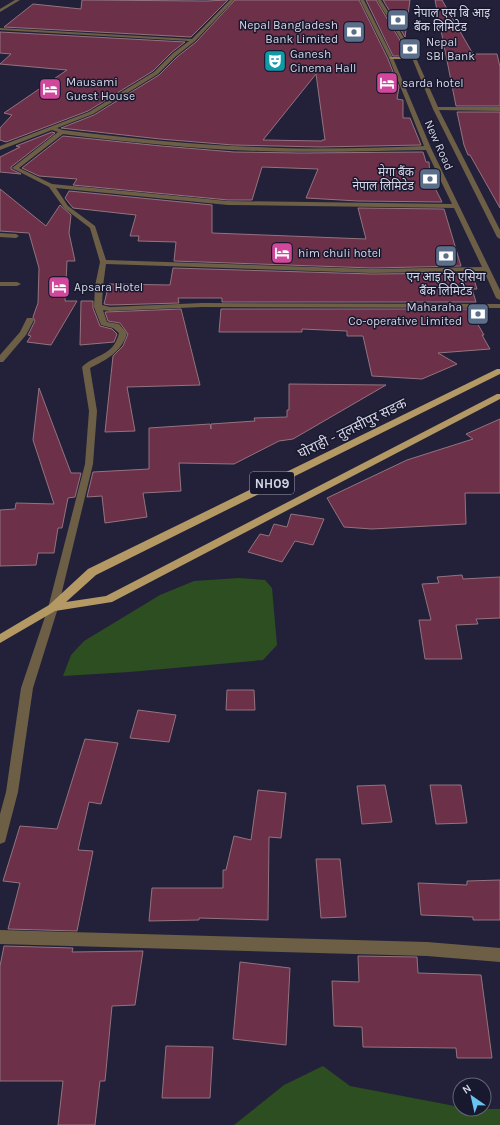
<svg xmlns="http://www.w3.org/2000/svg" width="500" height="1125" font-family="Karla,'Noto Sans Devanagari',sans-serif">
  <rect width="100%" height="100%" fill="#222139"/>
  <g fill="#2d4e20">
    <path d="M239,578L265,580L272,588L277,645L263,660L129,672L63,676L71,655L84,641L160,595L194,581Z"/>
    <path d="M323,1066L350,1086L460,1107V1109H500V1125H234L284,1085Z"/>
  </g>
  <g fill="#6c3049" stroke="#93737e" fill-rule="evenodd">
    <path d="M82,0L206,1L228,0L191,37L4,27L33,4L81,9Z"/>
    <path d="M235,0H359L388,59L399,87L397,99L403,100V118H410L421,145L320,147L233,145L160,139L61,128L94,115L159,75L177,57L196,42ZM316,74L325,140H322V141L263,140Z"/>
    <path d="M366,0H376L404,47L403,56H393Z"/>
    <path d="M383,0H410L405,37Z"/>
    <path d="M435,0H442L473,54H497L500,67V106H456Z"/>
    <path d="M0,32L185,42L171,53L153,71L88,111L6,142L0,140V128L12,115L4,113L67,70L0,64L11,54L0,53Z"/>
    <path d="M457,112H500V208L470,155H468L464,145Z"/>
    <path d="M52,132L55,133L11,167V169L21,174L0,172V157L20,147L16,146Z"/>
    <path d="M63,136L161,146L234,152L301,153L423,152L426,162H429L430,176H434L436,190L442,202L358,201L306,198L318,169L262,167L252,200H228L73,185L77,179L39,176L22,168Z"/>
    <path d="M0,189L46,226L60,205L71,215L69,233L75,261H67L65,301H77L51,345L27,342L31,336L28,335L35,321L33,317L38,303L39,268L29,233L0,231Z"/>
    <path d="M69,191L212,205V233L366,239L358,208L444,209L461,266L372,268L174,261L176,242L138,241L139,236H130L136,215L73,208L65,198Z"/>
    <path d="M173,268L372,274L472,273L477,289H472L476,302H222V298H178L179,303L110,305L104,304L109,284L170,285Z"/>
    <path d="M81,301H93V308L100,326L112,329L117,334L114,342L80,345Z"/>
    <path d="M181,309L200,385L127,387L135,431L105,432L113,356L123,346L128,334L120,323L108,321L105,312Z"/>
    <path d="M221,309H469L484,335H482L490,349L438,353L457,364L422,379L372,376L363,336H347V331L302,329V332H219Z"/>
    <path d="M289,384L386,385L293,439L279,441L234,464L179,463L181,491L143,493L147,517L105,523L102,496L87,497L93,472L149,469V428L210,424L211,429V424L255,421L254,418L287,417V410H289Z"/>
    <path d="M39,388L71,473H81L75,497L68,498L62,528H58L54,553H38L36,565L0,566V510L15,509L16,503L54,504L33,440Z"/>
    <path d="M500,419V493H465L466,524L372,529L344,527L327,498L407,460L473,439L466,434Z"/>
    <path d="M291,514L324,519L313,545L295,541L282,562L248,552L260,534L269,536L274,524L287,527Z"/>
    <path d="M462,575L463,579L500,577V618L476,619L478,624L456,625L462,659H425L419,620H431L422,584L439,583L437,577Z"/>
    <path d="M227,690H254L255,710H226Z"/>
    <path d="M138,710L176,715L169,742L130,738Z"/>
    <path d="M85,739L118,743L101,804L89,802L78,850L93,851L77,931L8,929L20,883L3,881L20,826L57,829Z"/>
    <path d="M385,785L392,822L362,824L357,786Z"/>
    <path d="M430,785H461L467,823L436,824Z"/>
    <path d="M258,790L286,793L281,838L269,837L268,920L199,918V920L149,921L152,888H223V870H226L234,836L251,840Z"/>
    <path d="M316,859H340L346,917L321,918Z"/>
    <path d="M500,880V920H473V917L421,915L418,883L467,885V881Z"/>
    <path d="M4,946L73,948L72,952L143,951L135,1005L112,1006L105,1081H100L95,1125H58L63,1081H0V966Z"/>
    <path d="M358,956L417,957L418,973L481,975L492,1058H457L456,1048L363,1047L362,1027L334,1026L332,981L359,982Z"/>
    <path d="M240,962L290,968L286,1045L233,1039Z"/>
    <path d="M166,1046L213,1047L210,1098H162Z"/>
  </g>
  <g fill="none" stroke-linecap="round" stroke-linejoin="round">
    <g fill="#6c5f46" fill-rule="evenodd">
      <path d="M15,0H20L0,12V9Z"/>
      <path d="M230,0H234L195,41L176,56L158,74L93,114L57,128L63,130C128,138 192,145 257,147C313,150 369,148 424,146L389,58L360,0H364L393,58L431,148L500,290V300L496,298L484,271L372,273L106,264L103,286L102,305L110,307L202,303L500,304V308L202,307L110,311L103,310L107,322L119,324L127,333C122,352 106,360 90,368L97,411L93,464L58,608L33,688L18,792L6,838L5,842L0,844V814L6,792L21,688L48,608L85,464L89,411L82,367C95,354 114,356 119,333L113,328L101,325L94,307L95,286L100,262L90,228L64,208L49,187L12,168L58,132L52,130L0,150V146L89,112L154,72L172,54L189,41L0,30V28L192,39ZM63,134C128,142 194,149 259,151C315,153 370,151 426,150L452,204L228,201L52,184L19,168ZM56,188L228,205L454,208L482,267L372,269L106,260L95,226L68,206Z"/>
      <path d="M377,0H381L416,58L438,107H500V111L439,110L500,230V239L497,237L433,109L412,58Z"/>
      <path d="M0,233L16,234L19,236L16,238L0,237Z"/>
      <path d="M0,282H17L21,284L17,286H0Z"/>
      <path d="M27,318H33L34,320L26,335L3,362H0V355L20,332Z"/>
      <path d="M0,930L427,942L500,948V962L427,956L0,944Z"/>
    </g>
    <path fill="#947f58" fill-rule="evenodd" d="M389,57H414L416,58L414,59H391Z"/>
    <path fill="#b49965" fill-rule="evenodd" d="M497,369H500V374L96,575L66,602L106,596L497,394H500V399L112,602L55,611L0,643V634L49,605L88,569Z"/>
  </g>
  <defs>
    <g id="bank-square" transform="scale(1.15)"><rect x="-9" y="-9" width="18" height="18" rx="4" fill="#5c6f8a" stroke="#18182e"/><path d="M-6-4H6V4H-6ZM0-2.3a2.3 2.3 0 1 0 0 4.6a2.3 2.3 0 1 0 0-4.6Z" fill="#fff"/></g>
    <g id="theatre-square" transform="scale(1.15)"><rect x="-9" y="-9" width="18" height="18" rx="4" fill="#0f9aa8" stroke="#18182e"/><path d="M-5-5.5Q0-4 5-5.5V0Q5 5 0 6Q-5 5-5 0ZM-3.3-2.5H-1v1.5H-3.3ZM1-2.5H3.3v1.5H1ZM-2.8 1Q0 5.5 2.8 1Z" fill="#fff"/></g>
    <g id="hotel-square" transform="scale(1.15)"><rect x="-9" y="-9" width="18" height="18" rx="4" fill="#d1479c" stroke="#18182e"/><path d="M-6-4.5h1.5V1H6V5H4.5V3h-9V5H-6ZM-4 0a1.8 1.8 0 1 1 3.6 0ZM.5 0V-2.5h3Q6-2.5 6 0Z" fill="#fff"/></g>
  </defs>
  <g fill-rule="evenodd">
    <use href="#bank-square" x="398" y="20"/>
    <use href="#bank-square" x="354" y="32"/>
    <use href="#bank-square" x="410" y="49"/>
    <use href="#theatre-square" x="275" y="61"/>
    <use href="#hotel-square" x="387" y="83"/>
    <use href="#hotel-square" x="50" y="89"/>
    <use href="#bank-square" x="430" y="179"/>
    <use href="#hotel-square" x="282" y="253"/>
    <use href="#bank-square" x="446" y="256"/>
    <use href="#hotel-square" x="59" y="287"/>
    <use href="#bank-square" x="478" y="314"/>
  </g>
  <g text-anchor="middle" stroke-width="3" stroke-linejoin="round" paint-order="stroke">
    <g font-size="12" fill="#d4d5e5" stroke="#18182e" text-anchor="start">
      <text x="414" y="17">नेपाल एस बि आइ<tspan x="414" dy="14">बैंक लिमिटेड</tspan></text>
      <text x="338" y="29" text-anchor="end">Nepal Bangladesh<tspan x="338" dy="14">Bank Limited</tspan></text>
      <text x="426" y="46">Nepal<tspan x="426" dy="14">SBI Bank</tspan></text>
      <text x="290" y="58">Ganesh<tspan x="290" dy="14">Cinema Hall</tspan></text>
      <text x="66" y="86">Mausami<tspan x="66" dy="14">Guest House</tspan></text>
      <text x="402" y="87">sarda hotel</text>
      <text x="414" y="176" text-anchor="end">मेगा बैंक<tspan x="414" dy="14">नेपाल लिमिटेड</tspan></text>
      <text x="298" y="257">him chuli hotel</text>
      <text x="446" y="281" text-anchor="middle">एन आइ सि एसिया<tspan x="446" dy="14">बैंक लिमिटेड</tspan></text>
      <text x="74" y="291">Apsara Hotel</text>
      <text x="462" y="311" text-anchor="end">Maharaha<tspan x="462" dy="14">Co-operative Limited</tspan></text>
    </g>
    <g font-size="12" fill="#d4d5e5" stroke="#18182e">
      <text transform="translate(439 145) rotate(66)" y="4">New Road</text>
    </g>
    <rect fill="#18182e" stroke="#9c9cae" stroke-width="1" x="250" y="472" width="44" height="22" rx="3"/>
    <g font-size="13" font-weight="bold" fill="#d4d5e5">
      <text x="272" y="488">NH09</text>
    </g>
    <g font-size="14" fill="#d4d5e5" stroke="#18182e">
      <text transform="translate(352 428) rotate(-26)" y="5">घोराही - तुलसीपुर सडक</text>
    </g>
  </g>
  <g transform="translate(472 1097) rotate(326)"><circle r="19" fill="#18182e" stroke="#636477"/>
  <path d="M0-3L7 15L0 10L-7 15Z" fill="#68c4f0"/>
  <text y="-6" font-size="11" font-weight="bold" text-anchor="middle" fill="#d4d5e5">N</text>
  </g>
</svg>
